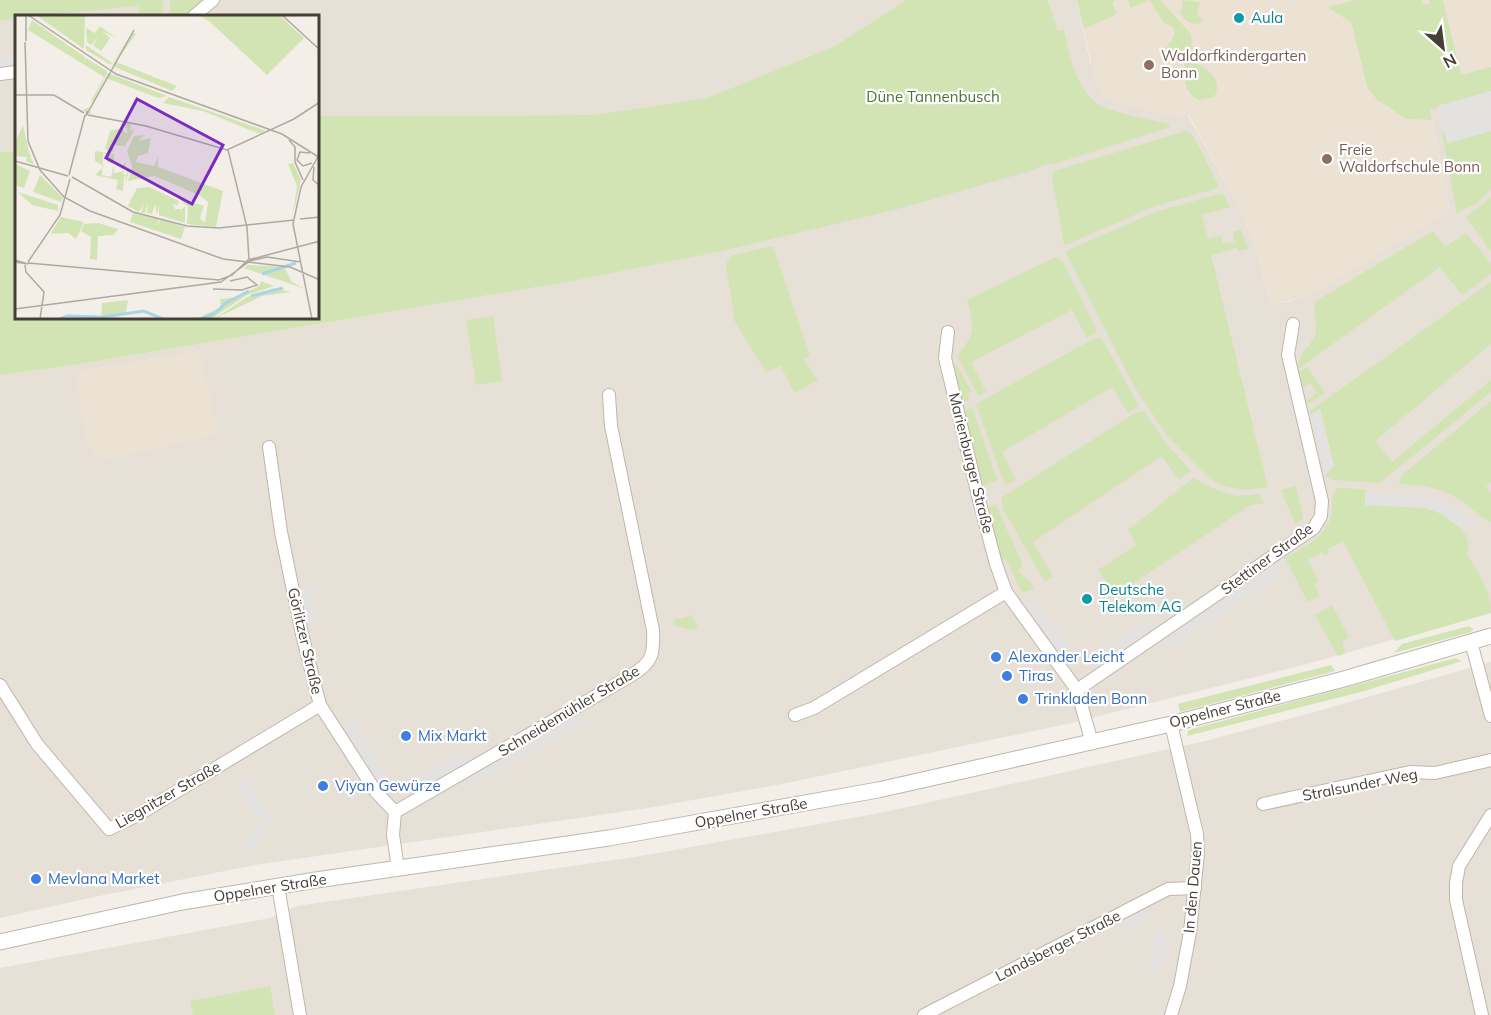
<svg xmlns="http://www.w3.org/2000/svg" width="1491" height="1015" font-family="Mulish,sans-serif">
  <rect width="100%" height="100%" fill="#f3efe8"/>
  <g fill="#e6e0d7">
    <path d="M0,0H906L833,47L708,98L592,115L318,116V16H16V151L0,152Z"/>
    <path d="M1048,0H1077L1090,63L1110,101L1179,118L1187,114L1242,212L1255,246L1269,300L1273,304L1292,301L1447,213L1450,208L1430,109L1491,92V612L1307,664L1067,724L782,784L648,808L255,865L94,897L0,918V375L75,365L567,282L1120,119L1085,96L1071,71Z"/>
    <path d="M1491,662V1015H0V968L270,918L297,906L641,856L885,812L1205,741L1307,714Z"/>
  </g>
  <g fill="#ebe2d3">
    <path d="M1077,0H1491V92L1430,110L1450,208L1447,213L1310,296L1273,304L1269,300L1255,246L1242,212L1188,114L1179,118L1114,103L1104,98L1099,91L1095,82Z"/>
    <path d="M200,351L218,435L106,460L95,456L89,450L85,441L77,375L83,370Z"/>
  </g>
  <g fill="#d2e4b4">
    <path d="M0,0H163V16H140L138,6L37,16H16V19L0,20Z"/>
    <path d="M170,0H204L185,16H170Z"/>
    <path d="M906,0H1048L1058,31L1063,30L1065,34C1070,59 1079,99 1108,109C1127,115 1148,119 1168,124L1170,127L1051,165L1046,164L1030,171L894,210L718,252L567,282L75,365L0,375V152L16,151V318H318V116L592,115L707,98L833,47Z"/>
    <path d="M1077,0H1115L1112,2L1117,14L1084,29Z"/>
    <path d="M1128,0H1160C1163,3 1190,32 1191,35C1193,44 1189,50 1195,63C1208,68 1224,82 1214,97L1199,100C1181,91 1186,77 1184,62L1167,47C1172,39 1179,32 1170,25L1165,24L1149,0L1131,8Z"/>
    <path d="M1182,0L1200,2L1197,15L1204,21C1194,28 1184,21 1180,12L1183,5Z"/>
    <path d="M1356,0H1421L1423,5L1429,4V0H1443L1461,75L1491,67V92L1430,110L1432,120L1406,119L1380,101L1379,102L1368,89L1351,22L1327,7Z"/>
    <path d="M1186,131L1193,136L1218,184V188L1155,206L1068,244H1064L1052,177L1054,171Z"/>
    <path d="M1491,131V189L1477,203L1457,213L1442,134L1445,133L1447,143Z"/>
    <path d="M1223,193L1230,207L1202,215L1208,239L1221,236L1223,244L1234,242L1233,232L1241,230L1248,249L1238,251L1237,248L1211,255L1268,487L1245,490L1223,486L1210,479L1168,437L1134,386L1066,253L1068,250L1158,211Z"/>
    <path d="M1491,197V252L1467,218C1472,210 1484,205 1491,197Z"/>
    <path d="M1433,231L1445,247L1466,233L1491,264V274L1462,295L1440,267L1298,369C1298,353 1310,348 1315,335C1319,323 1311,312 1316,301Z"/>
    <path d="M773,246L810,356L803,359L818,380L794,393L781,366L766,372L735,322L726,267L727,261L733,255Z"/>
    <path d="M1056,257L1062,260L1097,330L1095,333L1087,338L1072,310L971,362L986,392L978,395L957,356C976,332 975,329 967,300Z"/>
    <path d="M1491,282V344L1375,441L1392,462L1491,380V392L1380,483L1332,480L1325,475L1334,466L1320,409L1310,415V411Z"/>
    <path d="M493,316L502,381L476,385L466,320Z"/>
    <path d="M1101,337L1139,406L1128,413L1112,387L1002,452L1016,480L1006,485L1001,475L976,404L1093,339Z"/>
    <path d="M953,363L958,367L971,391L967,394L970,400L961,403L953,370Z"/>
    <path d="M1307,367L1325,393L1310,403H1306V401L1317,393L1310,383L1303,388L1299,372Z"/>
    <path d="M1491,401V482L1486,487L1491,493V522C1479,518 1474,509 1464,502C1443,488 1423,485 1399,484L1401,476Z"/>
    <path d="M972,407L997,480L983,486L964,411Z"/>
    <path d="M1144,411L1165,442L1191,471L1179,480L1162,456L1033,542L1053,576L1045,582L1004,511L1001,498L1135,413Z"/>
    <path d="M1193,478L1219,491L1238,496L1259,494L1264,503L1250,505L1116,595L1098,570L1136,545L1128,530Z"/>
    <path d="M1296,486L1303,518L1295,524L1281,490Z"/>
    <path d="M1337,488L1365,489V505C1385,505 1407,503 1426,508C1447,513 1475,531 1467,555C1479,573 1491,591 1491,613L1395,641L1343,541L1328,549L1329,553L1324,555L1322,552L1308,560L1318,580L1314,585L1320,596L1308,602L1285,558C1302,548 1326,537 1331,516C1333,506 1330,496 1337,488Z"/>
    <path d="M993,505H996L1023,565L1018,571L1030,582L1034,589L1024,592L1020,589L1006,559L1002,560L987,509Z"/>
    <path d="M1332,605L1349,638L1342,641L1345,654L1338,656L1315,615Z"/>
    <path d="M691,615L698,627L693,630L673,625L674,619L684,618Z"/>
    <path d="M1469,626L1473,629L1471,632L1394,653L1402,644Z"/>
    <path d="M1456,658L1462,661L1361,692L1187,736L1188,731L1192,729Z"/>
    <path d="M1331,665L1335,671L1180,712L1178,704Z"/>
    <path d="M270,986L275,1015H193L190,1001Z"/>
  </g>
  <g fill="#e4e2e0">
    <path d="M16,53V64L0,66V55Z"/>
    <path d="M1491,91V131L1447,143L1437,106Z"/>
    <path d="M1320,409L1334,466L1325,475L1310,415Z"/>
    <path d="M1365,492L1422,495L1447,504L1473,522L1464,531L1442,514L1425,508L1365,505Z"/>
    <path d="M1276,563L1283,573L1171,650L1163,640Z"/>
    <path d="M310,584L319,619L309,625L301,590Z"/>
    <path d="M1033,599L1066,643L1062,656L1028,609Z"/>
    <path d="M1148,619L1155,628L1096,671L1089,661Z"/>
    <path d="M579,712L585,722L471,789L465,779Z"/>
    <path d="M352,717L386,775L380,787L345,728Z"/>
    <path d="M460,753L475,758L420,789L407,783Z"/>
    <path d="M246,778L273,820L263,825L269,833L249,853L241,844L261,823L236,783Z"/>
    <path d="M1148,910L1150,920L1127,932L1125,920Z"/>
    <path d="M1159,929L1170,939L1159,976L1148,966Z"/>
  </g>
  <g fill="none" stroke-linecap="round" stroke-linejoin="round">
    <g stroke="#beb6ab" stroke-width="14">
      <g id="minor">
        <path d="M194,16L213,0"/>
        <path d="M0,74L16,72"/>
        <path d="M948,332L945,358L980,504L996,564L1006,592L1077,690L1092,743"/>
        <path d="M269,447L281,532L302,634L320,705L376,792L395,812"/>
        <path d="M1471,642L1491,716"/>
        <path d="M0,685L37,744L109,829L136,816L320,705"/>
        <path d="M1077,690L1314,528L1321,516L1322,501L1288,355L1293,324"/>
        <path d="M795,715L814,708L1006,592"/>
        <path d="M1171,724L1197,834L1198,853L1190,932L1180,986L1171,1015"/>
        <path d="M1263,804L1410,772L1435,773L1491,760"/>
        <path d="M398,868L393,835L395,812L632,675C653,662 654,654 653,630L611,426L609,395"/>
        <path d="M278,886L300,1015"/>
        <path d="M924,1015L1168,889L1195,888"/>
        <path d="M1482,1015L1456,900V883L1459,866L1491,815"/>
      </g>
    </g>
    <g stroke="#beb6ab" stroke-width="17">
      <path id="tertiary" d="M0,942L182,902L316,880L609,838L878,790L1171,724L1344,679L1491,636"/>
    </g>
    <use href="#minor" stroke="#fff" stroke-width="12"/>
    <use href="#tertiary" stroke="#fff" stroke-width="15"/>
  </g>
  <g fill="#0f9aa8" stroke="#fff" stroke-width="2">
    <circle cx="1239" cy="18" r="6"/>
    <circle cx="1087" cy="599" r="6"/>
  </g>
  <g fill="#8d6e63" stroke="#fff" stroke-width="2">
    <circle cx="1149" cy="65" r="6"/>
    <circle cx="1327" cy="159" r="6"/>
  </g>
  <g fill="#3f7fe0" stroke="#fff" stroke-width="2">
    <circle cx="996" cy="657" r="6"/>
    <circle cx="1007" cy="676" r="6"/>
    <circle cx="1023" cy="699" r="6"/>
    <circle cx="406" cy="736" r="6"/>
    <circle cx="323" cy="786" r="6"/>
    <circle cx="36" cy="879" r="6"/>
  </g>
  <g text-anchor="middle" stroke-width="4.5" stroke-linejoin="round" paint-order="stroke">
    <g font-size="15" fill="#0d838f" stroke="#fff" text-anchor="start">
      <text x="1251" y="23">Aula</text>
      <text x="1099" y="595">Deutsche<tspan x="1099" dy="17">Telekom AG</tspan></text>
    </g>
    <g font-size="15" fill="#785e54" stroke="#fff" text-anchor="start">
      <text x="1161" y="61">Waldorfkindergarten<tspan x="1161" dy="17">Bonn</tspan></text>
      <text x="1339" y="155">Freie<tspan x="1339" dy="17">Waldorfschule Bonn</tspan></text>
    </g>
    <g font-size="15" fill="#4e732f" stroke="#fff">
      <text x="933" y="102">Düne Tannenbusch</text>
    </g>
    <g font-size="15" fill="#463f37" stroke="#fff">
      <text transform="translate(971 463) rotate(76)" y="5">Marienburger Straße</text>
      <text transform="translate(1267 559) rotate(-36)" y="5">Stettiner Straße</text>
      <text transform="translate(305 641) rotate(77)" y="5">Görlitzer Straße</text>
      <text transform="translate(1225 709) rotate(-14)" y="5">Oppelner Straße</text>
      <text transform="translate(569 711) rotate(-31)" y="5">Schneidemühler Straße</text>
      <text transform="translate(1360 785) rotate(-11)" y="5">Stralsunder Weg</text>
      <text transform="translate(168 795) rotate(-30)" y="5">Liegnitzer Straße</text>
      <text transform="translate(751 813) rotate(-10)" y="5">Oppelner Straße</text>
      <text transform="translate(1193 887) rotate(-85)" y="5">In den Dauen</text>
      <text transform="translate(270 888) rotate(-9)" y="5">Oppelner Straße</text>
      <text transform="translate(1058 946) rotate(-27)" y="5">Landsberger Straße</text>
    </g>
    <g font-size="15" fill="#366cbe" stroke="#fff" text-anchor="start">
      <text x="1008" y="662">Alexander Leicht</text>
      <text x="1019" y="681">Tiras</text>
      <text x="1035" y="704">Trinkladen Bonn</text>
      <text x="418" y="741">Mix Markt</text>
      <text x="335" y="791">Viyan Gewürze</text>
      <text x="48" y="884">Mevlana Market</text>
    </g>
  </g>
  <g transform="translate(15 15)">
    <rect width="304" height="304" fill="#f3efe8"/>
    <path d="M21,0H70L69,34ZM182,0H264L289,23L252,60L194,6ZM17,5L70,42V48L71,43L92,56V58L78,84L93,58L152,81L143,83L91,63L74,96L78,100L67,95L75,92L78,85L75,88L89,62L13,15ZM85,11L101,23L87,16L95,23L86,36L78,30L83,22L76,30L72,27L71,13L80,18ZM118,17L121,19L101,47L162,71L157,76L97,51L111,28L96,50L71,35V30L97,48ZM154,82L209,101L251,116L245,119L188,96L148,88ZM97,106L116,109V116L120,114L110,131L99,130L98,137L90,134L95,116L106,113L111,118H113L109,108ZM8,110L14,137L19,150L11,146L12,142L0,141V128ZM130,120L123,126L136,123L133,138L123,141L121,147L139,151L143,142V152L208,176L201,212L172,209L173,192L163,183L189,191L185,203L190,208L193,187L184,180L139,161L113,166L117,151L112,136L119,121ZM80,136L99,139V158L110,156L107,159L112,160V155L107,152L111,146L110,153L115,154L110,169L111,161H109L108,176L101,174L103,165L80,160L89,151L80,146ZM88,138L94,140L92,147L99,149L96,162L87,160ZM278,148L286,165L277,203L282,171L273,149ZM0,149L15,156L9,173L0,170ZM25,160L48,183L46,187L18,177ZM134,172L164,186L162,191L158,189L160,194H166L164,197L170,191V208L144,200V190L142,200L140,189L137,199L132,198L133,188L130,198H126L129,188L124,197L113,191L122,173ZM3,177L43,190V196L17,190ZM118,198L144,204L142,211L146,204L170,212L166,224L115,207ZM46,202L69,207L61,224L53,218L35,219ZM83,208L103,214L99,220L83,221L82,245L75,244L76,222L66,216L69,209ZM233,250L269,252L277,267L288,273L229,253ZM246,266L259,271L232,280L196,304H181L206,292L205,284L222,282L244,271ZM259,273L276,277L247,281L199,304L232,282ZM113,285L111,298L86,301L87,288Z" fill="#d2e4b4" fill-rule="evenodd"/>
    <path fill="none" stroke="#a9d5eb" stroke-width="3" d="M247,259L281,248M236,281L268,273M45,304L52,301L88,302L129,296L148,304M185,304L199,299L211,288L234,276"/>
    <path fill="none" stroke="#aea9a1" stroke-width="1.5" d="M13,0L101,59L267,119L305,143M267,0L305,35M11,1V26M10,27L13,126L25,155L49,182L75,196L208,244L275,252L305,265M0,80H39L69,98M72,96L71,101L119,15M73,100L131,111L212,135L279,104L305,87M274,125L280,132V147L288,165M213,135L232,212L234,245M295,138L285,137L282,145L288,151L297,148M0,146L53,161M299,152L298,165L305,171M54,160L70,100M57,162L118,197L172,211L204,213L279,205M285,204L305,202M0,245L13,249L0,247M13,247L45,200L55,164M13,248L204,265L217,260L233,245L305,226M10,250L11,257L29,277L25,304M198,274L227,275L242,270L232,262L215,266M0,294L206,267L235,246L252,242L286,247M297,304L278,209L286,172L304,140"/>
    <path fill="#7b2cbf" fill-opacity="0.15" stroke="#7b2cbf" stroke-width="3" d="M122,84L208,130L177,189L91,143Z"/>
    <rect width="304" height="304" fill="none" stroke="#463f37" stroke-width="3"/>
  </g>
  <g transform="translate(1443 48) rotate(152)" stroke="#ffffff" stroke-width="4.5" paint-order="stroke">
  <path d="M0-4.5L10 22L0 15L-10 22Z" fill="#463f37"/>
  <text y="-9" font-size="16" font-weight="bold" text-anchor="middle" fill="#463f37">N</text>
  </g>
</svg>
